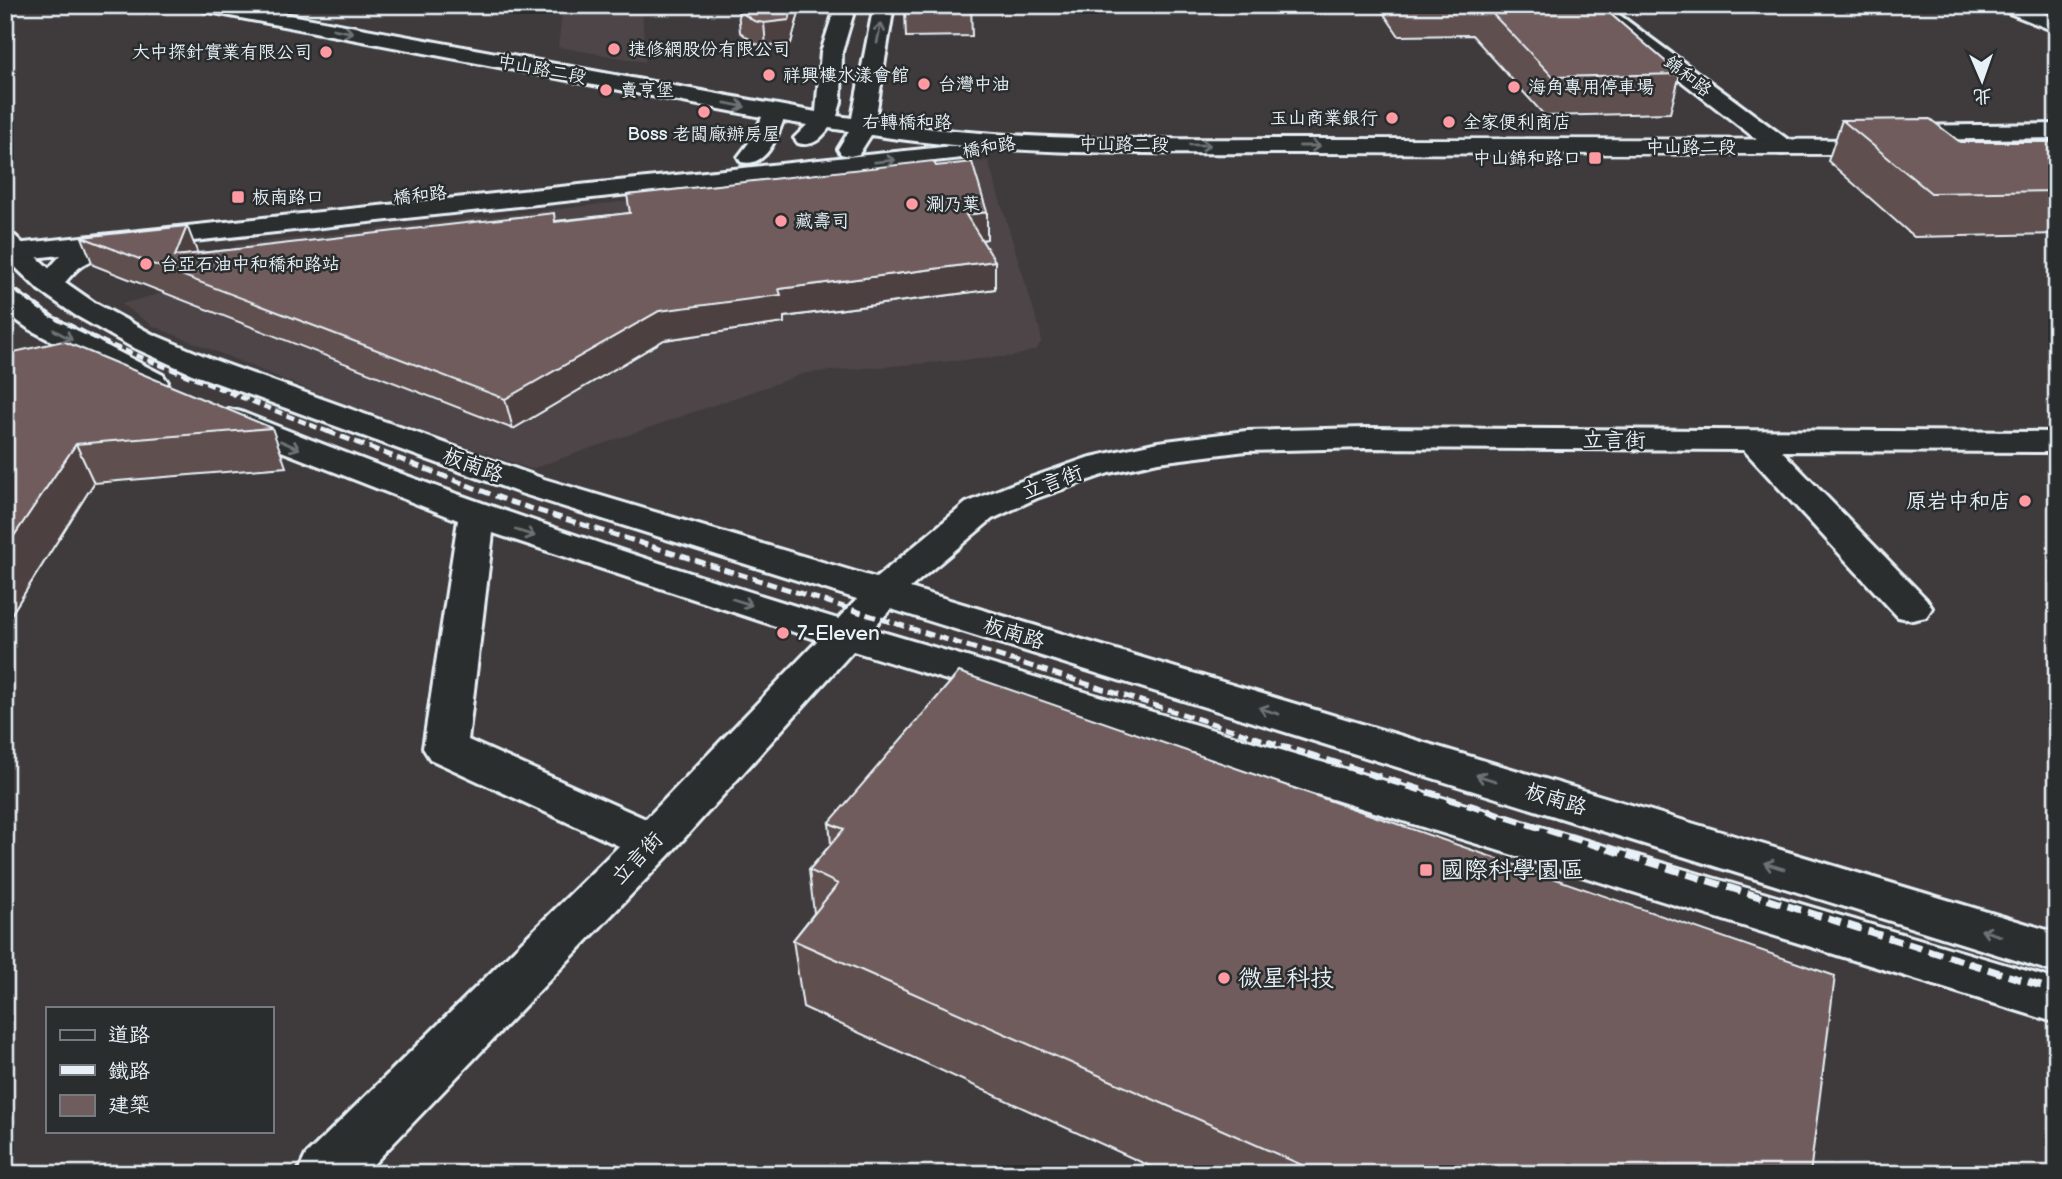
<svg xmlns="http://www.w3.org/2000/svg" width="2062" height="1179" font-family="'Balsamiq Sans','LXGW WenKai TC',sans-serif">
  <rect width="100%" height="100%" fill="#3f3b3c"/>
  <filter id="ink" filterUnits="userSpaceOnUse"><feTurbulence type="fractalNoise" baseFrequency=".0143" numOctaves="2"/><feDisplacementMap in="SourceGraphic" scale="14" xChannelSelector="R" yChannelSelector="G"/><feConvolveMatrix kernelMatrix="1 2 1 2 8 2 1 2 1" color-interpolation-filters="sRGB"/></filter>
  <g filter="url(#ink)">
    <g fill="#4d4546">
      <path d="M563,5H642L645,62L558,47Z"/>
      <path d="M988,161L1041,334V342L1037,349L1015,356L806,373L531,469L344,404L153,326L121,304L234,274L235,245Z"/>
    </g>
    <g fill="none" stroke-linecap="round" stroke-linejoin="round">
      <g stroke="#e8f1f8" stroke-width="6">
        <g id="street">
          <path d="M1583,5H1606L1791,142L1794,147L1791,152L1782,154L1773,152Z"/>
          <path d="M5,234L15,236L59,278L95,303L152,334L214,360L544,479L876,578L966,503L1013,484L1087,458L1158,442L1246,431L1366,428L2057,432V452L1782,451L1926,599L1932,608L1926,617L1912,620L1898,617L1744,450L1366,448L1246,451L1158,462L1109,473L1037,498L992,519L910,588L2057,933V973L891,609L872,629L2057,980V1023L853,651L670,854L364,1174H297L306,1155L619,846L430,759L423,748L458,520L217,426L213,419L217,412L229,409L241,412C437,491 636,558 838,619L857,599L520,493L192,374L130,346L75,315L39,290L5,257ZM493,533L818,640L646,819L468,740Z"/>
          <path d="M5,289L15,292L51,317L163,375L168,382L163,389L152,392L141,389L29,329L5,312Z"/>
        </g>
      </g>
      <g stroke="#e8f1f8" stroke-width="6">
        <g id="secondary">
          <path d="M194,5H236L816,112L821,52L836,5H856L842,52L841,102L837,116L852,118L874,5H894L875,121C1013,143 1168,139 1308,139C1500,139 1692,139 1884,140L1893,142L1896,147L1893,152L1884,154C1692,154 1500,154 1308,153C1164,153 1013,157 871,135L859,154L850,156L841,154L838,149L849,131L829,128C820,140 812,147 798,143L794,138L807,125L783,121C776,140 765,168 741,162L738,157L754,136L762,117L204,11Z"/>
          <path d="M1996,5H2024L2057,19V32L1999,9Z"/>
          <path d="M2057,124V138L1894,140L1886,138L1882,133L1886,128L1894,126Z"/>
          <path d="M953,146L962,148L965,153L962,158L110,250C101,257 89,261 80,267C64,279 62,296 39,290L35,284L61,255L5,261V245Z"/>
        </g>
      </g>
      <g stroke="#e8f1f8" stroke-width="6">
        <path id="highway" d="M2036,5H2057V16L2039,9Z"/>
      </g>
      <use href="#street" fill="#2a2d2e" fill-rule="evenodd"/>
      <use href="#secondary" fill="#2a2d2e" fill-rule="evenodd"/>
      <use href="#highway" fill="#746a5a" fill-rule="evenodd"/>
      <path stroke="#e8f1f8" stroke-width="4.5" stroke-dasharray="8 4.5" stroke-linecap="butt" d="M5,283L53,317L108,344L331,433"/>
      <path stroke="#e8f1f8" stroke-width="5" stroke-dasharray="10 5" stroke-linecap="butt" d="M327,431L511,502L1312,755"/>
      <path stroke="#e8f1f8" stroke-width="7" stroke-dasharray="14 7" stroke-linecap="butt" d="M1307,754L2057,991"/>
    </g>
    <g fill="#5f4f4f" stroke="#e8f1f8" stroke-width="2">
      <path d="M739,5H801L791,43L766,46L756,44L740,32L738,10Z"/>
      <path d="M971,5L972,36L906,37L905,11Z"/>
      <path d="M1378,5H1600L1680,74L1670,113L1545,116L1472,35L1399,36Z"/>
      <path d="M1842,120L1960,142H2057V234L1914,237L1828,161Z"/>
      <path d="M936,166L987,212V239L982,240L995,289L784,317V323L664,340L513,429L93,265L82,237L187,226L197,253L555,221L630,213Z"/>
      <path d="M5,354L272,428L286,467L94,483L5,624Z"/>
      <path d="M829,823L1810,1174H1167L803,1007L793,940L814,913L809,870L831,844Z"/>
    </g>
    <g fill="#4e4040" stroke="#e8f1f8" stroke-width="2">
      <path d="M793,5H801L791,43L766,46L764,23Z"/>
      <path d="M987,212V239L967,242L966,215Z"/>
      <path d="M187,226L198,254L175,256Z"/>
      <path d="M995,261V289L784,317V323L664,340L513,429L505,399L659,311L779,289Z"/>
      <path d="M76,444L94,483L5,624V549Z"/>
    </g>
    <g fill="#6f5c5c" stroke="#e8f1f8" stroke-width="2">
      <path d="M739,5H793L789,20L764,23L754,21L738,10Z"/>
      <path d="M905,5H971V10L905,11Z"/>
      <path d="M1484,5H1600L1680,74L1553,77Z"/>
      <path d="M1930,119L1960,142H2057V191L1931,193L1842,120Z"/>
      <path d="M933,161L936,166L972,162L987,212L966,215L995,261L779,289L781,295L659,311L505,399L82,237L187,226L175,256L554,213L555,222L630,213L627,195Z"/>
      <path d="M63,341L272,428L76,444L5,549V354Z"/>
      <path d="M959,672L1835,976L1810,1174H1322L793,940L838,884L809,870L844,829L829,823Z"/>
    </g>
    <defs><path id="oneway-shaft" d="M-6 0H5M1.5-3L5.5 0L1.5 3" fill="none" stroke-width="1.6" stroke-linecap="round" stroke-linejoin="round" transform="scale(1.75)"/></defs>
    <g stroke="#6c7275">
      <use href="#oneway-shaft" transform="translate(343 31) rotate(11)"/>
      <use href="#oneway-shaft" transform="translate(879 33) rotate(-79)"/>
      <use href="#oneway-shaft" transform="translate(735 105) rotate(11)"/>
      <use href="#oneway-shaft" transform="translate(1200 145) rotate(1)"/>
      <use href="#oneway-shaft" transform="translate(1310 146)"/>
      <use href="#oneway-shaft" transform="translate(885 161) rotate(-6)"/>
      <use href="#oneway-shaft" transform="translate(63 335) rotate(29)"/>
      <use href="#oneway-shaft" transform="translate(290 445) rotate(23)"/>
      <use href="#oneway-shaft" transform="translate(525 533) rotate(18)"/>
      <use href="#oneway-shaft" transform="translate(742 602) rotate(18)"/>
      <use href="#oneway-shaft" transform="translate(1269 711) rotate(-163)"/>
      <use href="#oneway-shaft" transform="translate(1486 778) rotate(-163)"/>
      <use href="#oneway-shaft" transform="translate(1774 866) rotate(-163)"/>
      <use href="#oneway-shaft" transform="translate(1991 933) rotate(-163)"/>
    </g>
  </g>
  <g fill="#ff9aa2" stroke="#2a2d2e" stroke-width="2.5">
    <circle cx="614" cy="49" r="7"/>
    <circle cx="326" cy="52" r="7"/>
    <circle cx="769" cy="75" r="7"/>
    <circle cx="924" cy="84" r="7"/>
    <circle cx="1514" cy="87" r="7"/>
    <circle cx="606" cy="90" r="7"/>
    <circle cx="704" cy="112" r="7"/>
    <circle cx="1392" cy="118" r="7"/>
    <circle cx="1449" cy="122" r="7"/>
    <rect x="1588" y="151" width="14" height="14" rx="3.5"/>
    <rect x="231" y="190" width="14" height="14" rx="3.5"/>
    <circle cx="912" cy="204" r="7"/>
    <circle cx="781" cy="221" r="7"/>
    <circle cx="146" cy="264" r="7"/>
    <circle cx="2025" cy="501" r="7"/>
    <circle cx="783" cy="633" r="7"/>
    <rect x="1419" y="863" width="14" height="14" rx="3.5"/>
    <circle cx="1224" cy="978" r="7"/>
  </g>
  <g text-anchor="middle" stroke-width="5" stroke-linejoin="round" paint-order="stroke">
    <g font-size="18" fill="#e8f1f8" stroke="#2a2d2e" text-anchor="start">
      <text x="628" y="55">捷修網股份有限公司</text>
      <text x="312" y="58" text-anchor="end">大中探針實業有限公司</text>
      <text x="783" y="81">祥興樓水漾會館</text>
      <text x="938" y="90">台灣中油</text>
      <text x="1528" y="93">海角專用停車場</text>
      <text x="620" y="96">賣亨堡</text>
      <text x="1378" y="124" text-anchor="end">玉山商業銀行</text>
      <text x="1463" y="128">全家便利商店</text>
      <text x="704" y="140" text-anchor="middle">Boss 老闆廠辦房屋</text>
      <text x="1581" y="164" text-anchor="end">中山錦和路口</text>
      <text x="252" y="203">板南路口</text>
      <text x="926" y="210">涮乃葉</text>
      <text x="795" y="227">藏壽司</text>
      <text x="160" y="270">台亞石油中和穚和路站</text>
    </g>
    <g font-size="18" fill="#e8f1f8" stroke="#2a2d2e">
      <text transform="translate(542 69) rotate(11)" y="6">中山路二段</text>
      <text transform="translate(1688 76) rotate(38)" y="6">錦和路</text>
      <text x="907" y="128">右轉橋和路</text>
      <text transform="translate(1124 144) rotate(1)" y="6">中山路二段</text>
      <text transform="translate(989 147) rotate(-9)" y="6">橋和路</text>
      <text x="1691" y="153">中山路二段</text>
      <text transform="translate(420 195) rotate(-6)" y="6">橋和路</text>
    </g>
    <g font-size="21" fill="#e8f1f8" stroke="#2a2d2e">
      <text x="1614" y="447">立言街</text>
      <text transform="translate(473 465) rotate(20)" y="7">板南路</text>
      <text transform="translate(1052 482) rotate(-20)" y="7">立言街</text>
      <text transform="translate(1014 633) rotate(17)" y="7">板南路</text>
      <text transform="translate(1556 799) rotate(17)" y="7">板南路</text>
      <text transform="translate(637 858) rotate(-46)" y="7">立言街</text>
    </g>
    <g font-size="21" fill="#e8f1f8" stroke="#2a2d2e" text-anchor="end">
      <text x="2011" y="508">原岩中和店</text>
      <text x="797" y="640" text-anchor="start">7-Eleven</text>
    </g>
    <g font-size="24" fill="#e8f1f8" stroke="#2a2d2e" text-anchor="start">
      <text x="1440" y="878">國際科學園區</text>
      <text x="1238" y="986">微星科技</text>
    </g>
  </g>
  <rect width="2062" height="1179" fill="none" stroke="#2a2d2e" stroke-width="28"/>
  <rect x="14" y="14" width="2034" height="1151" fill="none" stroke="#e8f1f8" stroke-width="2.5" filter="url(#ink)"/>
  <rect x="46" y="1007" width="228" height="126" fill="#2a2d2e" stroke="#767b7f" stroke-width="2"/>
  <rect x="60" y="1030" width="35" height="10" fill="#2a2d2e" stroke="#767b7f" stroke-width="2"/>
  <text x="108" y="1042" font-size="21" fill="#e8f1f8">道路</text>
  <rect x="60" y="1065" width="35" height="10" fill="#e8f1f8" stroke="#767b7f" stroke-width="2"/>
  <text x="108" y="1078" font-size="21" fill="#e8f1f8">鐵路</text>
  <rect x="60" y="1095" width="35" height="21" fill="#6f5c5c" stroke="#767b7f" stroke-width="2"/>
  <text x="108" y="1112" font-size="21" fill="#e8f1f8">建築</text>
  <g transform="translate(1982 80) rotate(178)" stroke="#2a2d2e" stroke-width="5" paint-order="stroke">
  <path d="M0-5L12 26L0 18L-12 26Z" fill="#e8f1f8"/>
  <text y="-10" font-size="19" font-weight="bold" text-anchor="middle" fill="#e8f1f8">北</text>
  </g>
</svg>
